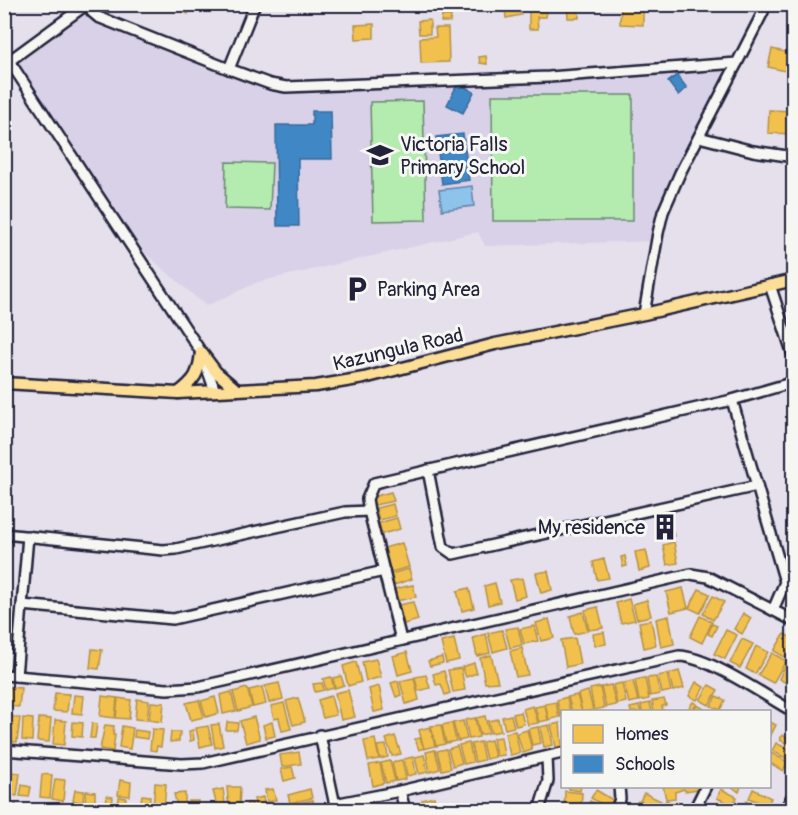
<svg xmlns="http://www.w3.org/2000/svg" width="798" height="815" font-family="Pangolin,sans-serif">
  <rect width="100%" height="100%" fill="#e5e0ec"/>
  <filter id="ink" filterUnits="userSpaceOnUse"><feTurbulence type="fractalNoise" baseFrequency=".0167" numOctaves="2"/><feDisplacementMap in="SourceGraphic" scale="12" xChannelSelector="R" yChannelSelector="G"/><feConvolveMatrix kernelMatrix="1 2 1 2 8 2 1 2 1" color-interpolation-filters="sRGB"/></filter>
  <g filter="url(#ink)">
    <path fill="#d9d1e8" d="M87,5L92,12L278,86L737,63L680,173L656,241L485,246L478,232L258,282L206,306L145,253L125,231L9,61Z"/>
    <g fill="#b4ebae" stroke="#6b8674" stroke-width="1.5">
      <path d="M492,95H633V221H493Z"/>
      <path d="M423,101L426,220L373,221L370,102Z"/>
      <path d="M226,162L272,163L270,210L225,209Z"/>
    </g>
    <path fill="#8ec3ec" stroke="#6383a5" stroke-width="1.5" d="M472,186L474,206L442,210L439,190Z"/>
    <g fill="#f2c14e" stroke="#b49148" stroke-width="1.5">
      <path d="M180,4H194L188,14L178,8Z"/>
      <path d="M496,4H522V5L496,7Z"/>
      <path d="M567,4H578L579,18H568Z"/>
      <path d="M520,6L521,15L506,18L505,8Z"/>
      <path d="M621,6L643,7V25L620,24Z"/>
      <path d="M529,11H547L546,17H537L538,29H529Z"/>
      <path d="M442,16H451L450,22H441Z"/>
      <path d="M430,20V34H419L418,21Z"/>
      <path d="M374,24V38L356,39L355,25Z"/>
      <path d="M435,28H448L449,62L421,63L420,38L436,37Z"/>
      <path d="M772,49L794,54V73L768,67Z"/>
      <path d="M486,56L487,64L480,63L479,57Z"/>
      <path d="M769,110L794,111V134L768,133Z"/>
      <path d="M391,492L394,501L374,505L372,497Z"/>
      <path d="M393,504L396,516L379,520L376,508Z"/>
      <path d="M669,516L674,536L661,539L657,519Z"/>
      <path d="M397,518L400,529L382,534L379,523Z"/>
      <path d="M674,542L678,563L667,565L663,545Z"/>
      <path d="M402,543L409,567L391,572L384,548Z"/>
      <path d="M646,550L650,568L639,571L635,552Z"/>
      <path d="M625,556L627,566L623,567L621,557Z"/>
      <path d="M604,559L609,578L597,580L593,562Z"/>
      <path d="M409,569L412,579L394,585L390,574Z"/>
      <path d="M548,571L552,590L541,593L536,573Z"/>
      <path d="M522,578L526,596L515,599L510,580Z"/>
      <path d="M495,583L500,602L488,605L484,586Z"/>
      <path d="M413,585L416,597L396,601L394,589Z"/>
      <path d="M469,588L474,608L462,611L457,591Z"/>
      <path d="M683,588L688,608L671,612L666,592Z"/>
      <path d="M699,589L710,594L700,613L689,608Z"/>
      <path d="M713,596L724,602L713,620L703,614Z"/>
      <path d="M629,599L635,620L621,623L616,603Z"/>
      <path d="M647,600L651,616L637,619L633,604Z"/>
      <path d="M413,602L418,620L404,624L399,605Z"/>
      <path d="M598,607L603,628L589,630L585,610Z"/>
      <path d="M583,612L588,631L574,634L570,616Z"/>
      <path d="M743,613L751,618L742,634L734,629Z"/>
      <path d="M669,616L674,644L661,647L656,619Z"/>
      <path d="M700,616L712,622L702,643L690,637Z"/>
      <path d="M549,619L554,638L541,641L536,623Z"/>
      <path d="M651,620L656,645L644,648L639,622Z"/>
      <path d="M712,624L717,626L712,636L708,634Z"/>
      <path d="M534,626L538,641L524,644L520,629Z"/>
      <path d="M518,627L522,645L510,648L505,629Z"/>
      <path d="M502,630L507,648L493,652L488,633Z"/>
      <path d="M726,630L737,635L725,659L714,654Z"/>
      <path d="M604,632L606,644L595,646L593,634Z"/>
      <path d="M486,634L490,653L477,656L473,638Z"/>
      <path d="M784,634L794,639L785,657L774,651Z"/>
      <path d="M575,638L580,664L566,667L561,640Z"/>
      <path d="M454,639L459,660L446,663L441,642Z"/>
      <path d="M742,639L753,644L740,668L730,663Z"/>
      <path d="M756,646L768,652L755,674L746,669Z"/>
      <path d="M522,648L528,675L516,677L510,651Z"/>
      <path d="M92,649L102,650L99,669L90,668Z"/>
      <path d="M407,652L412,671L398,675L393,656Z"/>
      <path d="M772,653L786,661L773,683L758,675Z"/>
      <path d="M491,655L498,682L485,683L480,658Z"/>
      <path d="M442,657L443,663L430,666L428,661Z"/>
      <path d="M376,659L381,677L366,681L362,662Z"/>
      <path d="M356,662L361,682L348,686L343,666Z"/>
      <path d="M787,662L794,665V674L788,684L779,679Z"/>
      <path d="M474,663L477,673L466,677L462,667Z"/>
      <path d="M461,668L465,690L453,692L448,670Z"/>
      <path d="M444,671L450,693L445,695L441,684L436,685L433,674Z"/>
      <path d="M679,671L684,688L673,691L669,674Z"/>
      <path d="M667,674L671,691L662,693L658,676Z"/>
      <path d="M426,675L430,688L418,691L415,677Z"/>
      <path d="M341,676L344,685L335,688L333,678Z"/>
      <path d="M331,677L334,688L326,690L323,679Z"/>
      <path d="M656,677L660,694L650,696L647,678Z"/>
      <path d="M414,678L419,700L406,704L400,681Z"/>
      <path d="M645,678L649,699L639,701L635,680Z"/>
      <path d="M398,681L401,695L396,697L391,683Z"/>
      <path d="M633,681L638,701L629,703L624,683Z"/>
      <path d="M696,682L704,687L697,700L689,696Z"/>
      <path d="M279,683L283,699L269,703L265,686Z"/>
      <path d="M322,683L324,690L315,692L313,684Z"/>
      <path d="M622,683L626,702L617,704L613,685Z"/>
      <path d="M611,685L616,705L606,707L601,687Z"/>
      <path d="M709,685L718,690L709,705L700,700Z"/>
      <path d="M379,686L384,710L374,712L369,689Z"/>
      <path d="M9,687L21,688L19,707L7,706Z"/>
      <path d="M262,687L266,704L253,707L249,690Z"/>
      <path d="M600,687L604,708L594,710L590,689Z"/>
      <path d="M247,688L252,707L238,711L233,692Z"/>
      <path d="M348,690L355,717L341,720L335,693Z"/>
      <path d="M588,691L593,710L582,712L578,694Z"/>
      <path d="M231,692L236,711L223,714L220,695Z"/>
      <path d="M55,693L69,694L67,712L53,711Z"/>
      <path d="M74,695L84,696L82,714L72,713Z"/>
      <path d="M577,695L582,712H572L568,697Z"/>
      <path d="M102,696L117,698L115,718L100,716Z"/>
      <path d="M331,696L336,715L323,718L318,700Z"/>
      <path d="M716,696L725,700L720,710L711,706Z"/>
      <path d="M215,697L219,713L206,717L201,701Z"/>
      <path d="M567,697L570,712H562L561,718L557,700Z"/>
      <path d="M118,698L131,700L129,719L116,718Z"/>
      <path d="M298,698L305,722L293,725L286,701Z"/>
      <path d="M137,699L149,701L147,720L135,719Z"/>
      <path d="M664,699L666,705L662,706L663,712H654L652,701Z"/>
      <path d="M199,700L204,717L191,720L186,703Z"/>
      <path d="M151,702L164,703L162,722L149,720Z"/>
      <path d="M556,702L559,717L549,720L545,704Z"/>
      <path d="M693,702L697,704L691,712H686Z"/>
      <path d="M284,703L291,729L282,731L279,718L274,719L271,706Z"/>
      <path d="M650,703L652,712H642L641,705Z"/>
      <path d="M545,705L548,720L539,722L535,707Z"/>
      <path d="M697,705L706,710L705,712H693Z"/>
      <path d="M533,706L538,723L528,725L523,709Z"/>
      <path d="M639,706L641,712H631L630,708Z"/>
      <path d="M521,712L524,724L516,726L513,714Z"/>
      <path d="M511,715L514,727L505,729L502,717Z"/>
      <path d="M9,716L20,718L17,742L6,741Z"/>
      <path d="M485,716L489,733L480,735L476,718Z"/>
      <path d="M254,717L260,739L246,743L240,721Z"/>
      <path d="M23,718L33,719L32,741L22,740Z"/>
      <path d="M39,718L51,719L49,742L37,741Z"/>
      <path d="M475,718L479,737L469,739L465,720Z"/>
      <path d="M498,719L501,731L491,733L488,721Z"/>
      <path d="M55,720L66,721L64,745L53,744Z"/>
      <path d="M463,721L467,739L458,741L453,723Z"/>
      <path d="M73,722L83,723L82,737L72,736Z"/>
      <path d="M227,722L238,723L237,730H226Z"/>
      <path d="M272,722L275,736L266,738L263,725Z"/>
      <path d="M770,722L776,725L770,737Z"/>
      <path d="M92,723L97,724L95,738H90Z"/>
      <path d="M452,723L456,741L446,743L442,725Z"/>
      <path d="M560,723L562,746L556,747L551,725Z"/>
      <path d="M219,724L223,746L215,748L211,725Z"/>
      <path d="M105,725L114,726L113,735H115L113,751L100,749Z"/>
      <path d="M441,725L445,744L436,746L431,726Z"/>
      <path d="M549,725L553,745L544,747L540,727Z"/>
      <path d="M122,726L133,728L130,749L119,747Z"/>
      <path d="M208,726L212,744L200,747L196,728Z"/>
      <path d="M430,727L435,746L424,749L419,730Z"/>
      <path d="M538,727L541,743L532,745L528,729Z"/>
      <path d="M152,729L163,730L161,747L157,746L156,751L150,750Z"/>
      <path d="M135,730L148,732L147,739L134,737Z"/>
      <path d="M193,730L194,740L190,741L189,731Z"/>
      <path d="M527,730L532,750L523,753L517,733Z"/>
      <path d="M515,731L520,753L510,755L505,733Z"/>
      <path d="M171,732H180L179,741L170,742Z"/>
      <path d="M782,735L793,741L791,746L780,740Z"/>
      <path d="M395,736L401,754L392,756L386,739Z"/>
      <path d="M501,737L504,755L496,756L493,738Z"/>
      <path d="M420,738L424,748L419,750L415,739Z"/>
      <path d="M375,739L379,759L368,761L364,741Z"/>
      <path d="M491,740L495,757L486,759L482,742Z"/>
      <path d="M480,742L484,760L475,762L471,744Z"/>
      <path d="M469,743L473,762L464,764L459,745Z"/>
      <path d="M776,743L792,751L788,759L772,751Z"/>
      <path d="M386,745L388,757L380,759L377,746Z"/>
      <path d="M457,746L462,763L453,766L448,749Z"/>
      <path d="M446,749L451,768L442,770L437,751Z"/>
      <path d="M435,750L440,769L430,772L426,752Z"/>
      <path d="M299,752L301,764L282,767L280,755Z"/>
      <path d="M771,753L788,762L783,771L770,763Z"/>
      <path d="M424,755L428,772L419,774L415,757Z"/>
      <path d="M413,757L416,774L407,776L404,759Z"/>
      <path d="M402,760L406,779L396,781L392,762Z"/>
      <path d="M390,761L395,781L386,783L381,763Z"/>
      <path d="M380,763L384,783L373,786L369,765Z"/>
      <path d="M292,767L295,778L284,781L281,769Z"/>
      <path d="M7,772L20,773L17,796L4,794Z"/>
      <path d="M42,774L52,775L50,798L40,797Z"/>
      <path d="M55,779L65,780L63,801L52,799Z"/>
      <path d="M120,780L131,782L130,796L118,795Z"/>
      <path d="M155,783L166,784L164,810L153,809Z"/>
      <path d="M22,785L31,787L29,797L20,796Z"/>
      <path d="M569,786H581L580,791L569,789Z"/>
      <path d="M663,786H698V789L685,791L684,789L675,792V798L666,799Z"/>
      <path d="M731,786H741L739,792Z"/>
      <path d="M227,787H240L239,810H229Z"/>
      <path d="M223,789L226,810H218L213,791Z"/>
      <path d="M273,789L276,800L267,802L265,790Z"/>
      <path d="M310,789L312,798L290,803L288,795Z"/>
      <path d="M721,789L737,797L733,805L717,798Z"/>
      <path d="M753,789L771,798L767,806L749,798Z"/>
      <path d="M75,790L84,791L83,802L73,801Z"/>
      <path d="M596,790L613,800L608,808L591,798Z"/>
      <path d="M86,791L95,792V803L85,802Z"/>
      <path d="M565,791L582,793L581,810H564Z"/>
      <path d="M185,793V810H178L174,794Z"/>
      <path d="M644,793L661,801L656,809L640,801Z"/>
      <path d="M142,795L150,796L149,808L140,807Z"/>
      <path d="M107,796L113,797L112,805L106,804Z"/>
      <path d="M119,797L126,798L125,807L118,806Z"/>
      <path d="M263,797L265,808L256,809L254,799Z"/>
      <path d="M434,797L437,810H424L422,800Z"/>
      <path d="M313,800L315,810H292L290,805Z"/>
      <path d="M666,800L685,810H661Z"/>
      <path d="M189,801H198L197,810H188Z"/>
      <path d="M590,801L605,809V810H586Z"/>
      <path d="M638,801L651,810H632Z"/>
      <path d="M746,801L755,806L753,810L744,805Z"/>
      <path d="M247,803H252L251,810H246Z"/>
      <path d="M7,804L16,805V810H6Z"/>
      <path d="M451,804L452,810H443L442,806Z"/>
      <path d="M720,805L730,810H717Z"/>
      <path d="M395,806V810H378V809Z"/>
    </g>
    <g fill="#3f88c5" stroke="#36699c" stroke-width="1.5">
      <path d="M677,75L687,88L678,95L668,82Z"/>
      <path d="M458,83L474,92L463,113L447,105Z"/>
      <path d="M312,111H331L332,159H298L299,226H277L276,125H312Z"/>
      <path d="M463,134L469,180L442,184L436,137Z"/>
    </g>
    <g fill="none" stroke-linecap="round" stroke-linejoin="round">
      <g stroke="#22223b" stroke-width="14">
        <g id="minor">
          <path d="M88,4L92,12L98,17L229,69L270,84L286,87L549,77L737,63L763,12L764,4"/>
          <path d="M4,53L201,352L215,391"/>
          <path d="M9,61L87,4"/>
          <path d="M229,69L255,4"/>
          <path d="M699,137L753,151L794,157"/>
          <path d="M770,285L794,358"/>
          <path d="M644,314L658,233L663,212L680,173L737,63"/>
          <path d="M732,400L785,582L773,610"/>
          <path d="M428,470L443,547L453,554L757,486"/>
          <path d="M4,534L163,550L176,549L345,512L369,511"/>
          <path d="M22,605L173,619L384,571"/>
          <path d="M401,640L369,511L367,499L374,483L732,400L794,382"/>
          <path d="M4,675L167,689L198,687L691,574L708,577L794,621"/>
          <path d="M16,676L28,536"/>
          <path d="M320,735L336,810"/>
          <path d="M4,750L182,764L203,763L679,656C710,657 765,696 794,712"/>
          <path d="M400,791L405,810"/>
          <path d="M334,804L400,791L562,753"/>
          <path d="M539,810L548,781L547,757"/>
          <path d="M616,810L620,799L619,786"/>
          <path d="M694,810L706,786"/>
          <path d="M785,810L794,793"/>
        </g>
      </g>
      <g stroke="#22223b" stroke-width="15">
        <g id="major">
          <path d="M201,352L216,372L237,390"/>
          <path d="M4,383L178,393L316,386L364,378L495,344L644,314L794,280"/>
          <path d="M178,393C195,380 199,374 201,352"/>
        </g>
      </g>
      <use href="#minor" stroke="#f6f6f2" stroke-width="9"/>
      <use href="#major" stroke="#fdde96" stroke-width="10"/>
    </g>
  </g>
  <defs>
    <g id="school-bare" transform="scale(2.07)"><path d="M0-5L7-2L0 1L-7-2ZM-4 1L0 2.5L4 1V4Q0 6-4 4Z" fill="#22223b" stroke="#f6f6f2" stroke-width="2.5" paint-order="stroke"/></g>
    <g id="parking-bare" transform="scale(2.07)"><path d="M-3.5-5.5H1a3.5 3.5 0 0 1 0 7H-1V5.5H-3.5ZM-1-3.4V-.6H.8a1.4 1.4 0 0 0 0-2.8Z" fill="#22223b" stroke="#f6f6f2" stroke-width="2.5" paint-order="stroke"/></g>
    <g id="building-bare" transform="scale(2.07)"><path d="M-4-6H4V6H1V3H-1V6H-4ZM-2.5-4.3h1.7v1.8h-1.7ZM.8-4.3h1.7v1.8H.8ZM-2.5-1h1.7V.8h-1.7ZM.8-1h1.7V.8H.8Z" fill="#22223b" stroke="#f6f6f2" stroke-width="2.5" paint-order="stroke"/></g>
  </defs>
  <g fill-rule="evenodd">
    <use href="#school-bare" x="380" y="155"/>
    <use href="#parking-bare" x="357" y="289"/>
    <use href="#building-bare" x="665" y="527"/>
  </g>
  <g text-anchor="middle" stroke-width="6" stroke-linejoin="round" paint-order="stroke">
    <g font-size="20" fill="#22223b" stroke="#f6f6f2" text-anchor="start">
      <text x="400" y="151">Victoria Falls<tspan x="400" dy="23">Primary School</tspan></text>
      <text x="377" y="296">Parking Area</text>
      <text x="645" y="534" text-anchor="end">My residence</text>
    </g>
    <g font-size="20" fill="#22223b" stroke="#f6f6f2">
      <text transform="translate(398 349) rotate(-13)" y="7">Kazungula Road</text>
    </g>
  </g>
  <rect width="798" height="815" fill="none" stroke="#f6f6f2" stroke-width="24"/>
  <rect x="12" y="12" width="774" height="791" fill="none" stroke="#22223b" stroke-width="2" filter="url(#ink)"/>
  <rect x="561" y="710" width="210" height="78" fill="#f6f6f2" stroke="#a1a1a9" stroke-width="1.5"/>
  <rect x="573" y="725" width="30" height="18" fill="#f2c14e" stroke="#a1a1a9" stroke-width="1.5"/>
  <text x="615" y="740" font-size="18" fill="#22223b">Homes</text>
  <rect x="573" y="755" width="30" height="18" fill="#3f88c5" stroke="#a1a1a9" stroke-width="1.5"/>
  <text x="615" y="770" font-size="18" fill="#22223b">Schools</text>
</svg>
